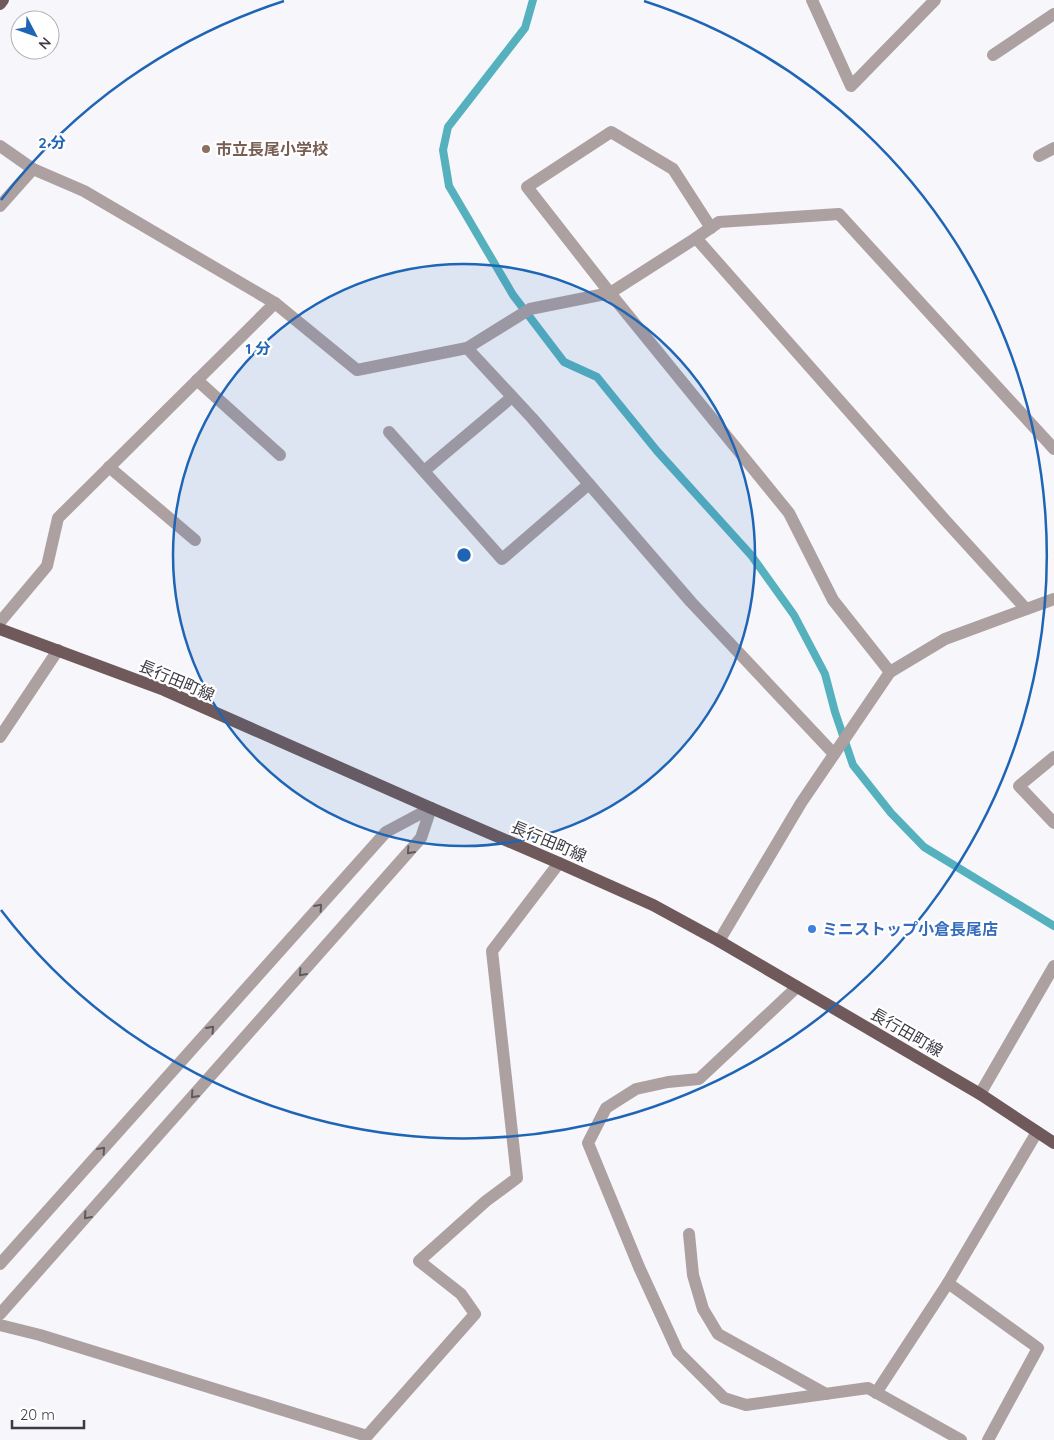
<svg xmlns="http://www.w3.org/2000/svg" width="1054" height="1440" font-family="Quicksand,'Noto Sans JP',sans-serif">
  <rect width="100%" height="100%" fill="#f7f6fb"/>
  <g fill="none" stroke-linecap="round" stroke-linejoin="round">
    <path stroke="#55b1bd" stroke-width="8" d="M533,0L525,28L448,127L443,150L449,186L513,295L564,362L597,377L657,451L751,555L794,615L825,674L835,712L853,765L891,813L924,847L1054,926"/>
    <g stroke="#ada0a1" stroke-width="12">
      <path d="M812,0L851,86L935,0"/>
      <path d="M993,55L1054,14"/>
      <path d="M0,146L33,169L84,191L275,303L357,370L467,348L532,418L691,602L834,754"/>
      <path d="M1039,156L1054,148"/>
      <path d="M0,206L33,169"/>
      <path d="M696,238L610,293L789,513L833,600L890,672"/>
      <path d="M467,348L530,309L610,293L527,187L611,132L673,169L711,228"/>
      <path d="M197,380L280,455"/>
      <path d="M389,432L502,559L589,484"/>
      <path d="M109,467L195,540"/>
      <path d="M424,471L512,397"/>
      <path d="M1026,609L945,520L696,238L719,222L839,214L1054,449"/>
      <path d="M0,622L47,566L58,518L275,303"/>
      <path d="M0,737L58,650"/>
      <path d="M1054,757L1019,786L1054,823"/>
      <path d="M719,941L801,803L890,672L945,639L1054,599"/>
      <path d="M797,987L699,1079L668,1082L636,1089L606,1108L588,1143L639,1267L678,1352L724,1398L746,1405L868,1388L961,1440"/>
      <path d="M980,1094L1054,966"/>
      <path d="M689,1234L693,1275L703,1309L718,1334L826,1394"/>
      <path d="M0,1264L386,832L431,808"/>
      <path d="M948,1283L1037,1132"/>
      <path d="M0,1314L421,838L431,808"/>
      <path d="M0,1325L40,1335L367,1436L475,1314L461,1294L419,1261L486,1201L517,1178L492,951L559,863"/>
      <path d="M876,1393L948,1283L1038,1348L988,1440"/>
    </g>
    <g stroke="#70595b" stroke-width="12">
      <path d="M0,4L3,0"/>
      <path d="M0,629L164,690L431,808L559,863L653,905L719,941L980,1094L1054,1143"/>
    </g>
  </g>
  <defs><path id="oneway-chevron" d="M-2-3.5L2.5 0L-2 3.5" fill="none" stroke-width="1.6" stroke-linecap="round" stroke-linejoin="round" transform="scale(1.25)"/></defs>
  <g stroke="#5f5960">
    <use href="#oneway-chevron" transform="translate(410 851) rotate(132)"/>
    <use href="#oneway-chevron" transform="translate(319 907) rotate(-48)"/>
    <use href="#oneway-chevron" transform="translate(302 973) rotate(132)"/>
    <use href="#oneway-chevron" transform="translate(211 1029) rotate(-48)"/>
    <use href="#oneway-chevron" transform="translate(194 1095) rotate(132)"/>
    <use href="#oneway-chevron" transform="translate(102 1150) rotate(-48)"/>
    <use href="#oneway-chevron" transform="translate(87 1216) rotate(132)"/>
  </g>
  <circle cx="464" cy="555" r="291" fill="#1f65b5" fill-opacity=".12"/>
  <g fill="none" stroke="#1f65b5" stroke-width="2.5">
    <circle cx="464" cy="555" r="291"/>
    <path d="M1 200A583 583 0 0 1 284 1M644 1A583 583 0 1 1 1 910"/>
  </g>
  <circle fill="#8d6e63" stroke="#fff" stroke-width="2" cx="206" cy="149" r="5"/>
  <circle fill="#3f7fe0" stroke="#fff" stroke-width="2" cx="812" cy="929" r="5"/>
  <g text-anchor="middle" stroke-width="4.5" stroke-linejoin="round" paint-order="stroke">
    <g font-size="16" font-weight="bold" fill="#785e54" stroke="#fff" text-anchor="start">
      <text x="216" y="155">市立長尾小学校</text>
    </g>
    <g font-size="16" fill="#3d3a44" stroke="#fff">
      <text transform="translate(177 680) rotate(23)" y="6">長行田町線</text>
      <text transform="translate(549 841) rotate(23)" y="6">長行田町線</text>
      <text transform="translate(907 1032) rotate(30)" y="6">長行田町線</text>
    </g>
    <g font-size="16" font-weight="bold" fill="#366cbe" stroke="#fff" text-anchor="start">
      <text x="822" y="935">ミニストップ小倉長尾店</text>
    </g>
  </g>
  <circle cx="464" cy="555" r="8" fill="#1f65b5" stroke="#fff" stroke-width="2.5"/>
  <g font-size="15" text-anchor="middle" font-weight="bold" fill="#1f65b5" stroke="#fff" stroke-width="4.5" stroke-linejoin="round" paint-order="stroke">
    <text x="52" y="148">2 分</text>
    <text x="258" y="354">1 分</text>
  </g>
  <g transform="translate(35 35) rotate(131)"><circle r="24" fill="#ffffff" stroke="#b1b0b4"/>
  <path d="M0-4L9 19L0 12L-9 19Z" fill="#1f65b5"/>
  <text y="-8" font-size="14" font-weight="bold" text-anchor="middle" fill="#3d3a44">N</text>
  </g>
  <path d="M12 1420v8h72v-8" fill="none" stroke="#3d3a44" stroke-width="2.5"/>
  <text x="20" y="1420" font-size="15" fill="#3d3a44" stroke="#ffffff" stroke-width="4" paint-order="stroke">20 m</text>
</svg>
